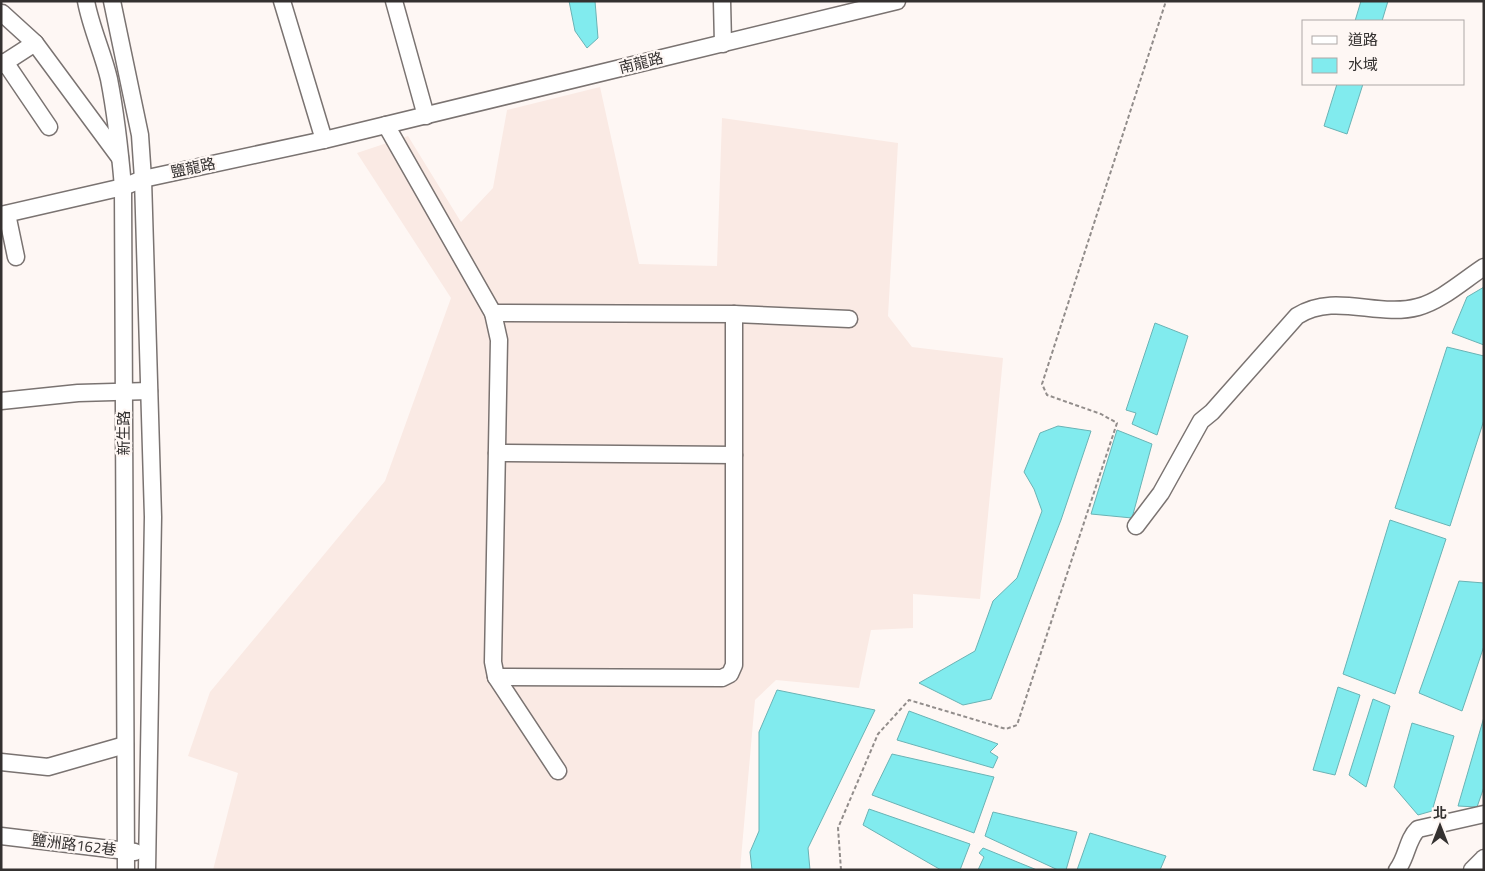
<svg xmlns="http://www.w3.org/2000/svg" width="1485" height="871" font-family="'Titillium Web','Noto Sans TC',sans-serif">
  <rect width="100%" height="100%" fill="#fef7f4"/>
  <path fill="#faeae4" d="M600,87L639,264L717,266L722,118L898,143L888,316L912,347L1003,358L980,599L913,594V628L871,630L859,688L776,680L755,700L740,870H213L238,773L188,756L210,692L385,481L451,298L357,153L408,136L461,222L493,188L507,110Z"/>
  <g fill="#81ebee" stroke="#6ab3b5">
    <path d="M569,1H595L598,38L587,48L575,31Z"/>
    <path d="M1361,1H1388L1382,21H1355Z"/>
    <path d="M1337,84H1363L1347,134L1324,126Z"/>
    <path d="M1484,287V345L1452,333L1467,297Z"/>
    <path d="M1155,323L1188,336L1157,435L1132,424L1136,413L1126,410Z"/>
    <path d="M1447,347L1484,356V420L1450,526L1395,508Z"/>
    <path d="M1058,426L1091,431L1061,520L991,699L963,705L919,683L975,651L993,601L1017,578L1042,511L1034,489L1024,472L1040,433Z"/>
    <path d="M1117,430L1152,444L1132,518L1091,514Z"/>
    <path d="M1390,520L1446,539L1395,694L1343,674Z"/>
    <path d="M1459,581L1484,583V646L1462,711L1419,693Z"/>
    <path d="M1338,687L1360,695L1335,775L1313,770Z"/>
    <path d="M777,690L875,710L808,848L810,870H752L750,852L759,831V732Z"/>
    <path d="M1373,699L1390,706L1366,787L1349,775Z"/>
    <path d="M909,711L998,744L990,752L998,757L993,768L897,740Z"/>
    <path d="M1484,717V787L1477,807L1458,806Z"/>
    <path d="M1412,723L1454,736L1432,811L1418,815L1394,787Z"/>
    <path d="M892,754L994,777L974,833L872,795Z"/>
    <path d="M869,809L970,844L960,870H941L863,825Z"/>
    <path d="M993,812L1077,832L1066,870H1058L985,836Z"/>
    <path d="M1090,833L1166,856L1160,870H1077Z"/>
    <path d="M983,848L1037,870H978L984,857L979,853Z"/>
  </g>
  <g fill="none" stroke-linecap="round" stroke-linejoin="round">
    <g stroke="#7a7371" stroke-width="19">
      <g id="minor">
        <path d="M86,1C91,28 103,53 109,79C116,115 120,152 123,187L126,870"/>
        <path d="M112,1L140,135L143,179L153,517L147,870"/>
        <path d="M282,1L324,140"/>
        <path d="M394,1L426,116"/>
        <path d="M722,1L723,44"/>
        <path d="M2,13L35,43L120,158"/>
        <path d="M5,62L49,127"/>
        <path d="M1,65L35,43"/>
        <path d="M386,125L493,313L499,340L493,662L496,677L558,771"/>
        <path d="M7,214L16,257"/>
        <path d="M1,215L123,187L143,179L324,140L897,1"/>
        <path d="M493,313L734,314L849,319"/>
        <path d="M1,401L78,393L149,391"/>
        <path d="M497,453L734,455"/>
        <path d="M1136,526L1161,493L1201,421L1212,412L1297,316C1335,292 1377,318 1418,307C1441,301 1464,280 1484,267"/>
        <path d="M496,677L722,678L730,674L734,665V314"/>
        <path d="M1,762L48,767L125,745"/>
        <path d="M1,836L135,852"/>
        <path d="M1397,870C1407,858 1407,839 1418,829L1484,814"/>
        <path d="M1472,870L1484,858"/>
      </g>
    </g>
    <path stroke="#928d8b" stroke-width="2" stroke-dasharray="4 2.5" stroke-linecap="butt" d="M841,870L838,828L878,734L909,700L1006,729L1017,725L1117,423L1101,414L1047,395L1042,384L1166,1"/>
    <use href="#minor" stroke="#fff" stroke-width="16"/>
  </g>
  <g text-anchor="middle" stroke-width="4.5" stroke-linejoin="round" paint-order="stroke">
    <g font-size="15" fill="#343130" stroke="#fef7f4">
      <text transform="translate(641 63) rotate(-14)" y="5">南龍路</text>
      <text transform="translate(193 168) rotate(-12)" y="5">鹽龍路</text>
      <text transform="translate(124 433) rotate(-90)" y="5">新生路</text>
      <text transform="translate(74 845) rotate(7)" y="5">鹽洲路162巷</text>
    </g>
  </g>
  <rect width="1485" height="871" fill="none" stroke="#343130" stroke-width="5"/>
  <rect x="1302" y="20" width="162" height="65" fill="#fef7f4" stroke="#ada8a6"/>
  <rect x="1312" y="36" width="25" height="8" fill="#ffffff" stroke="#ada8a6"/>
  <text x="1348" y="45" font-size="15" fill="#343130">道路</text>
  <rect x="1312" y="58" width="25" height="15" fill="#81ebee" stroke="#ada8a6"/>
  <text x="1348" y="70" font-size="15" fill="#343130">水域</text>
  <g transform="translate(1440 826)" stroke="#fef7f4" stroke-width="4" paint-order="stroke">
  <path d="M0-4L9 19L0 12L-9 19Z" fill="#343130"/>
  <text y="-8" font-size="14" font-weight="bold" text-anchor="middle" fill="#343130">北</text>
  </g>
</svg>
